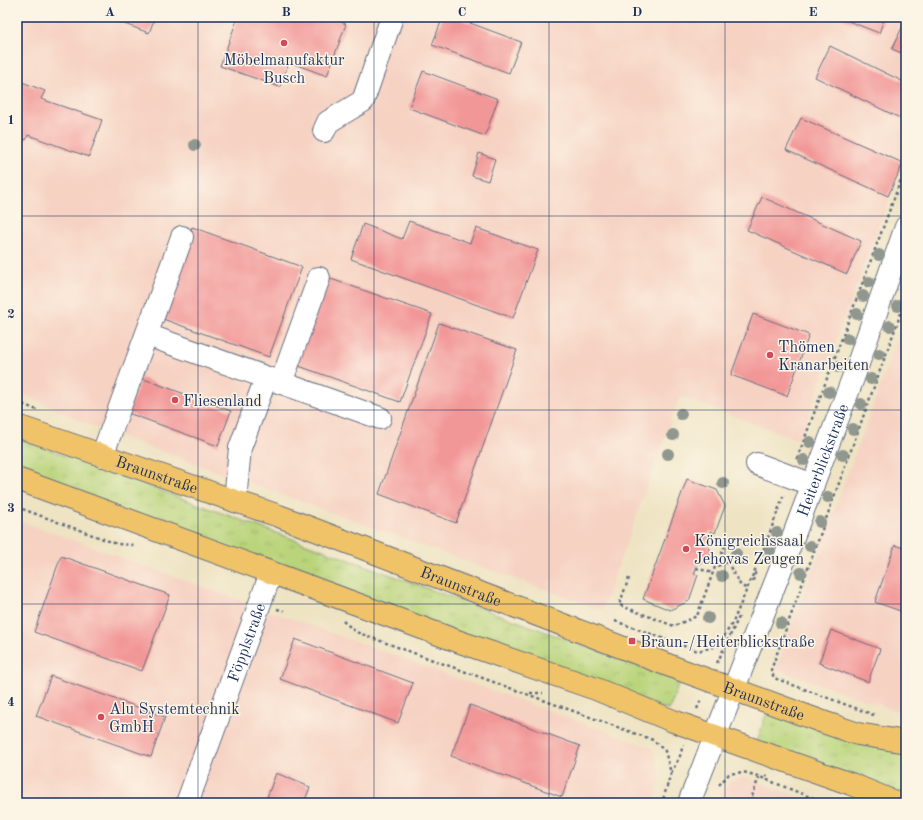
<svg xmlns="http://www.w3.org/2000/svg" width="923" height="820" font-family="'Old Standard TT',serif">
  <defs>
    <pattern id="grass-tufts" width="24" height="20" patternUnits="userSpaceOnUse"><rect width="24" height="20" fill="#b9d47a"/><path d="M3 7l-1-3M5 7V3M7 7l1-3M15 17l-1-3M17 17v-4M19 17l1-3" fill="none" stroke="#9eb66c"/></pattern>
  </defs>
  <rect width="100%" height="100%" fill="#fcf5e5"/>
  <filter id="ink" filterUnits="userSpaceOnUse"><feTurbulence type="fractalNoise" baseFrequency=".025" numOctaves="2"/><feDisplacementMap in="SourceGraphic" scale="8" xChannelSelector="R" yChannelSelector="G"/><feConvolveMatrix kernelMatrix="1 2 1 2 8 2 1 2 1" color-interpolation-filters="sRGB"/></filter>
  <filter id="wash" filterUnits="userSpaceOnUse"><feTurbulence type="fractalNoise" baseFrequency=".012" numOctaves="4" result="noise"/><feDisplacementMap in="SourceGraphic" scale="16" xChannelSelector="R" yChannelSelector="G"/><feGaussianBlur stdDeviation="0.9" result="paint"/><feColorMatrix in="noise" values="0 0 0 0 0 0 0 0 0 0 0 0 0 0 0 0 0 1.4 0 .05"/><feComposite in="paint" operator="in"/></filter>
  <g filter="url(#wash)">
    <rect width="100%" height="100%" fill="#eee3c2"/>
    <g fill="#f6d2c3">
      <path d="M17,17H906V157L872,244L799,440L680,396L602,610L94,427L17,391Z"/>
      <path d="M906,315V713L900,712L776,669Z"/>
      <path d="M17,520L652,748L661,777L654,803H17Z"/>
      <path d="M742,777L753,780L813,803H716L720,793L731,780Z"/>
    </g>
    <g fill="url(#grass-tufts)" stroke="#6a826c">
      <path d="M17,438L680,681L669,710L17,471Z"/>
      <path d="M767,712L906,750V799L757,741Z"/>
    </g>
    <g id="blocks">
      <g fill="#f29797">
        <path d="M106,17H155L149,33Z"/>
        <path d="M238,17H327L346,24L327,76L289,62L280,87L220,66Z"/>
        <path d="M443,17H454L521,42L509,73L432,45Z"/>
        <path d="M838,17H885L879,33Z"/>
        <path d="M906,19V55L892,49Z"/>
        <path d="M830,46L906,83V121L815,77Z"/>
        <path d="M423,71L498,99L485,136L409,108Z"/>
        <path d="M17,80L45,91L41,99L102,120L89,157L28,135L26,140L17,137Z"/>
        <path d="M801,118L903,163L888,196L786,150Z"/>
        <path d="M479,153L495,159L488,181L472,176Z"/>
        <path d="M762,197L861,241L847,274L747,230Z"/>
        <path d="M409,221L470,243L476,228L538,250L513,318L351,259L363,224L402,239Z"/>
        <path d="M192,227L302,267L269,357L160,318Z"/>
        <path d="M328,278L432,314L400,402L296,365Z"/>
        <path d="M753,314L809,335L787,396L731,375Z"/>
        <path d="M439,323L517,350L456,523L379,494Z"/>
        <path d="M141,378L231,411L218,446L128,413Z"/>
        <path d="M687,479L717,490L725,506L715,533L710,531L706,542L714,557L698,564L694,574L698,575L689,601L670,610L643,599Z"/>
        <path d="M895,545L906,549V613L875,602Z"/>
        <path d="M61,556L170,595L142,671L34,632Z"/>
        <path d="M831,630L880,649L868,682L819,663Z"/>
        <path d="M295,639L413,683L398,723L280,679Z"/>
        <path d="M51,676L165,717L151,757L36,716Z"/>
        <path d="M470,705L580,746L562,797L451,756Z"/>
        <path d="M276,773L310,787L304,803H265Z"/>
      </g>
    </g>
  </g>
  <g filter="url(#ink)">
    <use href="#blocks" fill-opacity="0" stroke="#656e81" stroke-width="1"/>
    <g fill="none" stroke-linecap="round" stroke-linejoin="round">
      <g stroke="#656e81" stroke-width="24">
        <g id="minor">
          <path d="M324,131L328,122L363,101L392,17"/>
          <path d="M147,335L380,418"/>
          <path d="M281,383L319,278"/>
          <path d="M102,456L182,237"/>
          <path d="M757,464L813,485"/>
          <path d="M235,501L240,448L266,378"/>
          <path id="s1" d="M187,803L271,573"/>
          <path id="s2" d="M689,803L787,553L853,378L906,227"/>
        </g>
      </g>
      <g stroke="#656e81" stroke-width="24">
        <g id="major">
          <path id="s3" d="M17,426L279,516L681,670L823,722L858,734L906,742"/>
          <path d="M17,479L460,642L596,689L673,721L851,784L897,803"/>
        </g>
      </g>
      <g stroke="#656e81" stroke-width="2.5" stroke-dasharray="3 3" stroke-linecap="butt">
        <path d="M17,402L37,410"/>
        <path d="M797,459L906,166"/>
        <path d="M17,507L117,544L134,545"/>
        <path d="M708,536L726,543"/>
        <path d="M727,540L722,553L741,586L746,588"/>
        <path d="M696,568L713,573"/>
        <path d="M629,578L619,605L674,626L697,616L715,567L727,562"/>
        <path d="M753,581L756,570"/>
        <path d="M277,609L284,611"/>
        <path d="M343,621L356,632L653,740L665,751L671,773L662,803"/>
        <path d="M615,621L698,651L718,646L733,622L763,551L784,494"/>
        <path d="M774,642L784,636"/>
        <path d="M717,663L739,617"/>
        <path d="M530,693H543"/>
        <path d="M697,709L701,699"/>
        <path d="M874,715L774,678L771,670L906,299"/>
        <path d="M671,773L680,756L683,745"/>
        <path d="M765,775L769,780"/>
        <path d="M719,785L729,774L743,772L755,775L825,803"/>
        <path d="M750,802L759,777"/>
      </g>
      <use href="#minor" stroke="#fff" stroke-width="22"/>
      <use href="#major" stroke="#f0c369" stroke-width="22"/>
    </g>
    <g fill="#8f978f">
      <circle cx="195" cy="145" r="6"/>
      <circle cx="879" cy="255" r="6"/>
      <circle cx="869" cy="282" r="6"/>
      <circle cx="863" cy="296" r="6"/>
      <circle cx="898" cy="306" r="6"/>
      <circle cx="857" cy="314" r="6"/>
      <circle cx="890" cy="326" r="6"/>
      <circle cx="848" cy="339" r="6"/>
      <circle cx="879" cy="354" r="6"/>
      <circle cx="838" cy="367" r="6"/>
      <circle cx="871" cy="379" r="6"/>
      <circle cx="829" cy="392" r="6"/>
      <circle cx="861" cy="404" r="6"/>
      <circle cx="681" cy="414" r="6"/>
      <circle cx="853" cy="429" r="6"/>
      <circle cx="673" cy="435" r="6"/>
      <circle cx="810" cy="442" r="6"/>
      <circle cx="668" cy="454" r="6"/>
      <circle cx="843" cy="455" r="6"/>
      <circle cx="804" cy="460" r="6"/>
      <circle cx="723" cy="483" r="6"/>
      <circle cx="828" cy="497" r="6"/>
      <circle cx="820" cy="522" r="6"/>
      <circle cx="777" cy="533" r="6"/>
      <circle cx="810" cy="546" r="6"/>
      <circle cx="770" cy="550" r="6"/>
      <circle cx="736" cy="554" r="6"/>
      <circle cx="801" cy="573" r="6"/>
      <circle cx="722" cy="576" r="6"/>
      <circle cx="708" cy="618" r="6"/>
      <circle cx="781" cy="623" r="6"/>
    </g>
  </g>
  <path fill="none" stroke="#1b2f5e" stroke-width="1" stroke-opacity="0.55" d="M198,17V803M374,17V803M549,17V803M725,17V803M17,216H906M17,410H906M17,604H906"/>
  <g fill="#d1495b" stroke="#fcf5e5" stroke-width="1.5">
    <circle cx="284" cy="43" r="4"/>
    <circle cx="770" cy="355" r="4"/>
    <circle cx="175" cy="400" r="4"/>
    <circle cx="686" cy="549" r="4"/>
    <rect x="628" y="637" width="8" height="8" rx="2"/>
    <circle cx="101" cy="717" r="4"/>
  </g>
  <g text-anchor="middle" stroke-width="3" stroke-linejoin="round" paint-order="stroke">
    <g font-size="16" fill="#1b2f5e" stroke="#fcf5e5" text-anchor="start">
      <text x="284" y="65" text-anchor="middle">Möbelmanufaktur<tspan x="284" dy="18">Busch</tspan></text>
      <text x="778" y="352">Thömen<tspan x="778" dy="18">Kranarbeiten</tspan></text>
      <text x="183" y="406">Fliesenland</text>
      <text x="694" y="546">Königreichssaal<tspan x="694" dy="18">Jehovas Zeugen</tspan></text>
      <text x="640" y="647">Braun-/Heiterblickstraße</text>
      <text x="109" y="714">Alu Systemtechnik<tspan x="109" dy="18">GmbH</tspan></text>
    </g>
    <g font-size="16" fill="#1b2f5e" stroke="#fcf5e5">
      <text dy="6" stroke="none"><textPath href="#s2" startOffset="368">Heiterblickstraße</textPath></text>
      <text dy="6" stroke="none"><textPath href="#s3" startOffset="148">Braunstraße</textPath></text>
      <text dy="6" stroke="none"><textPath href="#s3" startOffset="472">Braunstraße</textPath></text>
      <text dy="6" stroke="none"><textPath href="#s1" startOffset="171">Föpplstraße</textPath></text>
      <text dy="6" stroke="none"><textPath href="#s3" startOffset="796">Braunstraße</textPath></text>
    </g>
  </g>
  <rect width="923" height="820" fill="none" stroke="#fcf5e5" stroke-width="44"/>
  <rect x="22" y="22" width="879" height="776" fill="none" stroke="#1b2f5e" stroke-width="1.5"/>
  <g font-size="13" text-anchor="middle" font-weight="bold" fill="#1b2f5e">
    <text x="110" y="16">A</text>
    <text x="286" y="16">B</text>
    <text x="462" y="16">C</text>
    <text x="637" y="16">D</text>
    <text x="813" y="16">E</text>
    <text x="11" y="124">1</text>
    <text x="11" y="318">2</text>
    <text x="11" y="512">3</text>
    <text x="11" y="706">4</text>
  </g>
</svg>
